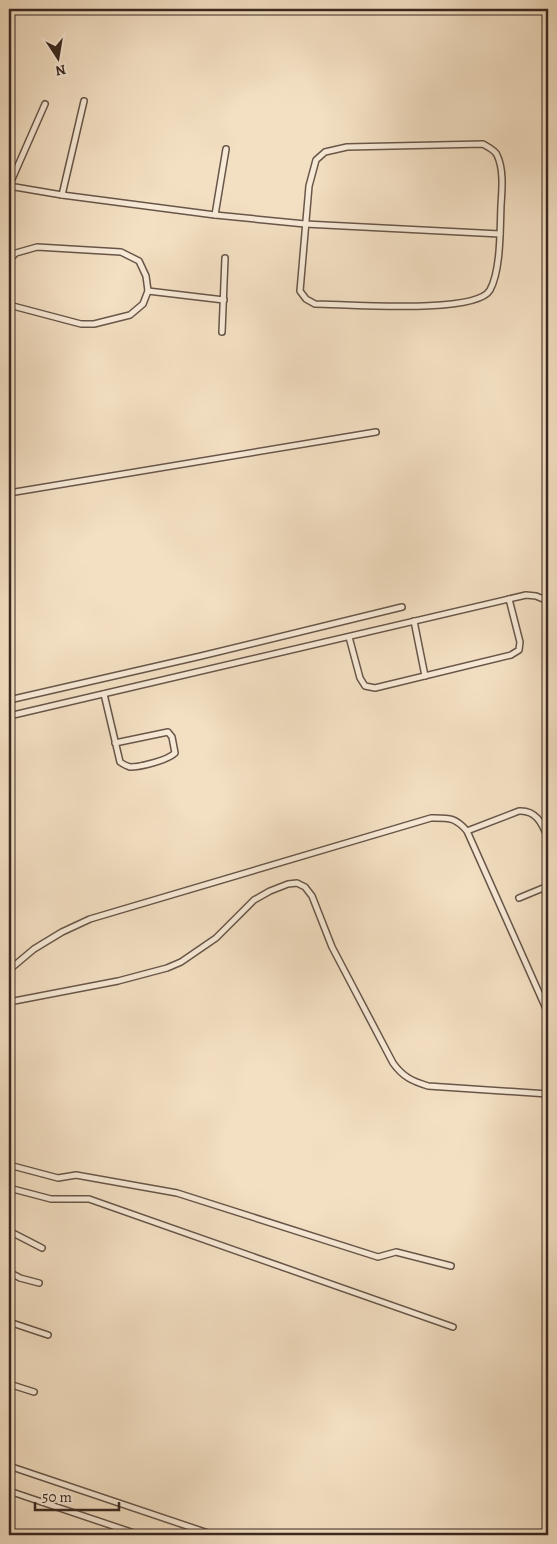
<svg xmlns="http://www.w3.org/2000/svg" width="557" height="1544" font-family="Alegreya,serif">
  <rect width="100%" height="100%" fill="#f3dfc2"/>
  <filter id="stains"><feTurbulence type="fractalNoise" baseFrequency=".004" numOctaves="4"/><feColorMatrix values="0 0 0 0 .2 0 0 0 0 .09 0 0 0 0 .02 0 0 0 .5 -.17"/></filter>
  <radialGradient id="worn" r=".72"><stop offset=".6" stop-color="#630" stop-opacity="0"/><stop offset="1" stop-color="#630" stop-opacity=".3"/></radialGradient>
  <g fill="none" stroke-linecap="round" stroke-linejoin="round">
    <g stroke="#685649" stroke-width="8">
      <g id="lane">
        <path d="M45,104L9,186L62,195L215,215L305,224L500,234"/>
        <path d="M483,144C488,147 495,150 497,155C504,169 502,190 501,205C500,229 501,270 490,290C476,315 345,304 315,304L306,299L300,291L309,186L316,160L325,152L347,147Z"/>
        <path d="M62,195L84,101"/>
        <path d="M215,215L226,149"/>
        <path d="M9,260L16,253L37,247L121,252L139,261L146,276L148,291L143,304L130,315L94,324H81L9,305"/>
        <path d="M148,291L224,300"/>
        <path d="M222,332L225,258"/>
        <path d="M9,493L376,432"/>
        <path d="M414,621L425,676"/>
        <path d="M349,637L360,678L365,686L375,688L511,655L519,650L520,642L509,599"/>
        <path d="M104,694L120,762C123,764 126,766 130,767C141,767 168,760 175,753L172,737L168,732L115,743"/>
        <path d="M9,700L201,656L402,607"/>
        <path d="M9,716L526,595L536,596L548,601"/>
        <path d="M467,831L519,811C536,810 542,823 548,838"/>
        <path d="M519,898L548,886"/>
        <path d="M9,970L34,949L62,932L90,919L431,818C449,818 455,817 467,831L548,1013"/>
        <path d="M9,1002L118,981L167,968L181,962L216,938L254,900L270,891L288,884L297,883L305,887L312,896L332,947L393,1063C403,1077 412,1081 428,1086L548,1094"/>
        <path d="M9,1165L58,1178L76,1175L177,1193L378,1257L396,1252L451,1266"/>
        <path d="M9,1188L51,1199H89L106,1205L453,1327"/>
        <path d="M9,1231L42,1248"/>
        <path d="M9,1272L20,1278L39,1283"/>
        <path d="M9,1322L48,1335"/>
        <path d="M9,1384L34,1392"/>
        <path d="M9,1466L214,1535"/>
        <path d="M9,1491L140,1535"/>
      </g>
    </g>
    <use href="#lane" stroke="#f7ead7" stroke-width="5"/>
  </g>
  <rect width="557" height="1544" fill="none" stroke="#f3dfc2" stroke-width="30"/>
  <rect x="10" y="10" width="537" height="1524" fill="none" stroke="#392821" stroke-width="2.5"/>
  <rect x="15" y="15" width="527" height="1514" fill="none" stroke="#392821"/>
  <g transform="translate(58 58) rotate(168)" stroke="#f7ead7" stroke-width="4" paint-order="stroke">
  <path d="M0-4L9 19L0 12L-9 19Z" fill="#392821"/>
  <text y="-8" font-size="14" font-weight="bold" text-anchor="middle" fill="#392821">N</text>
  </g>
  <path d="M35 1502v8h84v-8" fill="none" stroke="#392821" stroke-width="2.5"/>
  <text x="42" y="1502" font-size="15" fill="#392821" stroke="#f7ead7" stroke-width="4" paint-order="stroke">50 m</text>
  <rect width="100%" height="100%" filter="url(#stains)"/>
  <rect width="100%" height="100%" fill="url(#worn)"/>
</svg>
